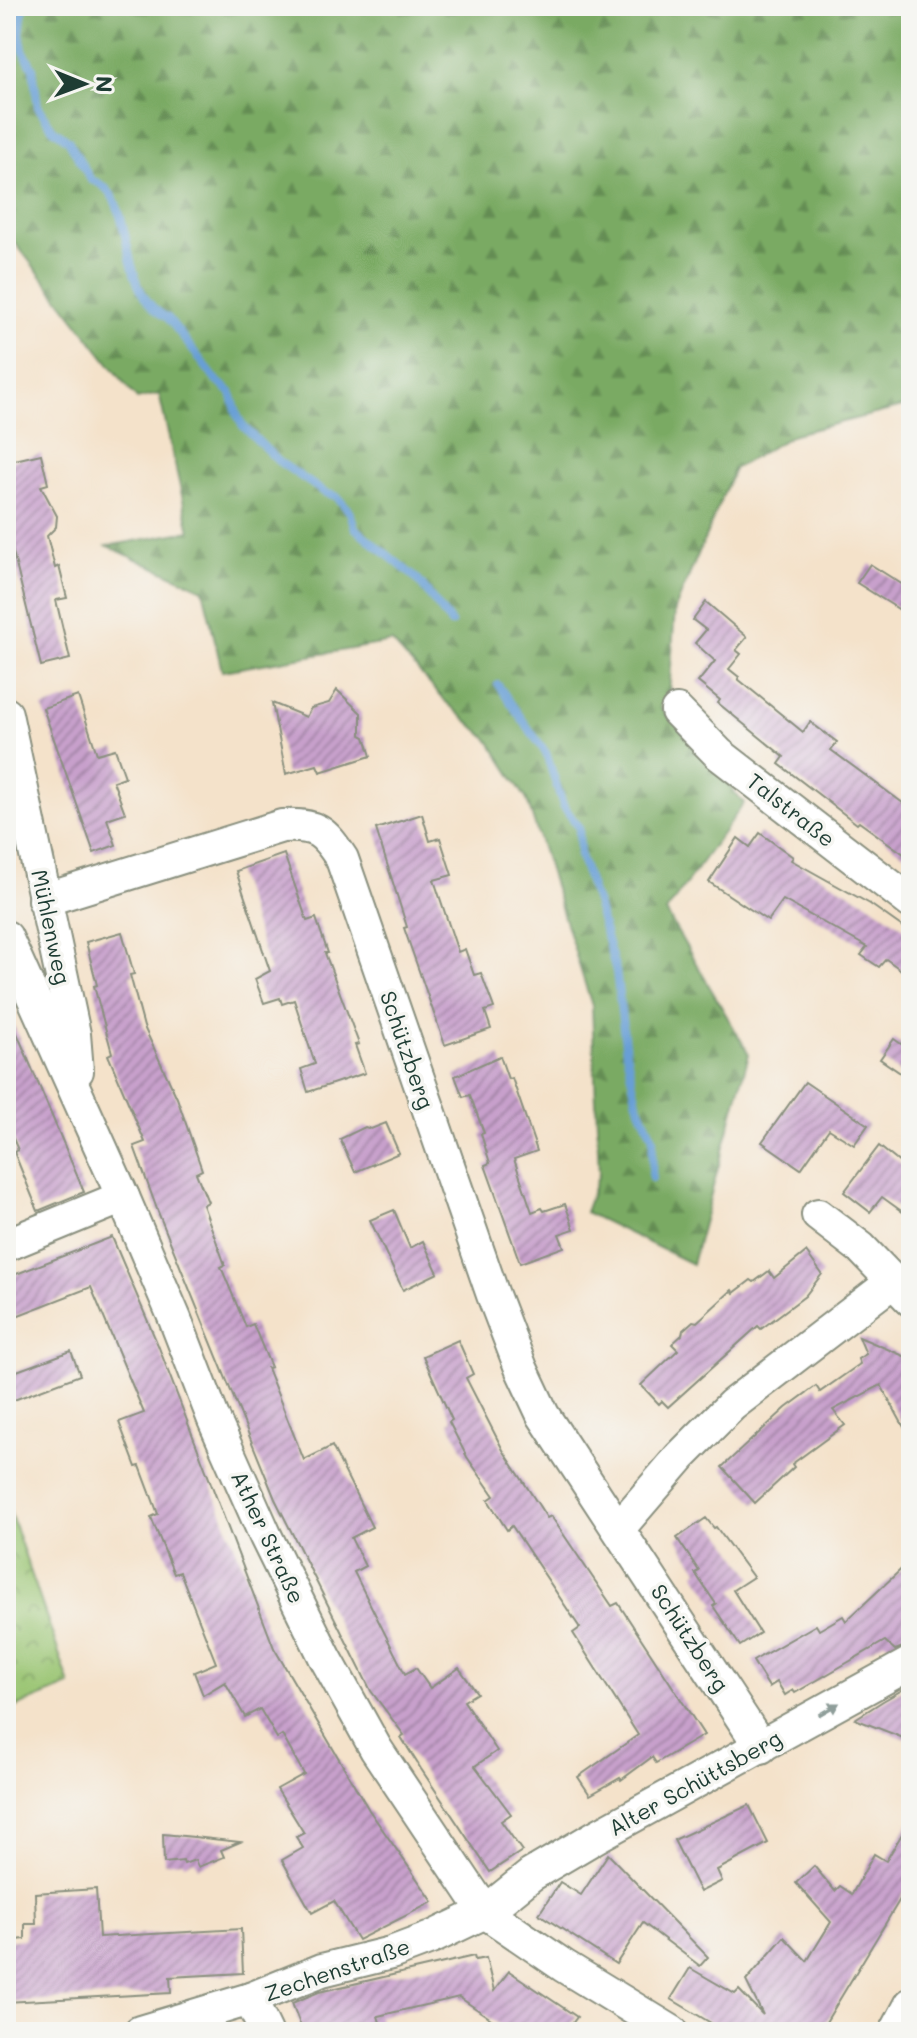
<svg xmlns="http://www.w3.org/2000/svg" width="917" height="2038" font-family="Mali,sans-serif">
  <defs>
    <pattern id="forest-firs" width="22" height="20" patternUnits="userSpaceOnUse" patternTransform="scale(2)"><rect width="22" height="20" fill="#7aaa63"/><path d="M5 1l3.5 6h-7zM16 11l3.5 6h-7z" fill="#638c52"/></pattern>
    <pattern id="park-crowns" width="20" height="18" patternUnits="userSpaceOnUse" patternTransform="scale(2)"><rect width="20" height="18" fill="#99c471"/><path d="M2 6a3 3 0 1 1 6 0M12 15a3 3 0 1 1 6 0" fill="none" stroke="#7ca05e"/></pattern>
    <pattern id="building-hatch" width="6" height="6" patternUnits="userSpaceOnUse" patternTransform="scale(2)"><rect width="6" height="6" fill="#c8a0cc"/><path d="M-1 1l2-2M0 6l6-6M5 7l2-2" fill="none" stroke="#a284a6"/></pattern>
  </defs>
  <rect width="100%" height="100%" fill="#f6f6f2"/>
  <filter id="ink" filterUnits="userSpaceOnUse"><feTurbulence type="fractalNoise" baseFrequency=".0125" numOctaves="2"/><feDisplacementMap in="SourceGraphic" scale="16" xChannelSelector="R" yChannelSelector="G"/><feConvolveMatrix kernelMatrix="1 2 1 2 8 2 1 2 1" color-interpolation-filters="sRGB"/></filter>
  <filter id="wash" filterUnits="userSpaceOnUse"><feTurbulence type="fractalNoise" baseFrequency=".006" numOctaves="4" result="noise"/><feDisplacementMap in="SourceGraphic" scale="32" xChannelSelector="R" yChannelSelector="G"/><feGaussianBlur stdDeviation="1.8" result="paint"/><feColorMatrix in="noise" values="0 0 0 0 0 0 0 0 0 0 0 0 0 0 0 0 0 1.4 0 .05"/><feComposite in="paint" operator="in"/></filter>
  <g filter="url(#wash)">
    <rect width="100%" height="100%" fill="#f4e2ca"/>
    <path fill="url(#forest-firs)" stroke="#4c744c" stroke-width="2" d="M6,6H911V405L794,434L734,469L675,609L669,696L660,707L744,803L666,912L749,1054L692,1264L585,1212L599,1174L592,1006L527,800L488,739L446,702L392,642L222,671L203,589L107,546L190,531L159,394L137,399L6,231Z"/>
    <path fill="url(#park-crowns)" stroke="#5c8052" stroke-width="2" d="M6,1501L70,1685L6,1711Z"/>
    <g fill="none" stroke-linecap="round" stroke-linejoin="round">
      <g stroke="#679fd5" stroke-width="8">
        <path d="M23,6L20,34L23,50L33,68L38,107L53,129L68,140L91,180C140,193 112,291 168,318L216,380L231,393L238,417L243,426L278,461L325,493L336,496L350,512L355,528L417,579L451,623"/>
        <path d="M498,685L546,753L563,805L579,828L580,856L597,905L616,971L626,1052L637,1102L653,1138L652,1178"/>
      </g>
    </g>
    <g id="blocks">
      <g fill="url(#building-hatch)">
        <path d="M41,454L48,484L41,486L57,516L56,527L47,536L55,568L59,566L67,598L56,600L70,659L41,666L6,524V462Z"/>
        <path d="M870,564L911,590V600L903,612L857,583Z"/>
        <path d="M706,602L747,637L736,650L741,654L729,669L739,677L738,679L803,732L810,722L837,742L831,750L911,809V859L859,822L857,824L779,764L784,757L718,703L720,700L698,682L715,661L695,643L706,630L693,620Z"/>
        <path d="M337,690L361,713V735L365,737L371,756L320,772L317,765L286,774L272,703L306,717L311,708L329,703Z"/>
        <path d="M78,696L97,754L115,749L125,777L113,781L125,813L107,819L116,845L94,853L43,708Z"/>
        <path d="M422,814L430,841L440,838L452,875L434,880L458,952L465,949L474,975L481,973L494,1008L485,1011L491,1029L445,1045L404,928L407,927L376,829Z"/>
        <path d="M760,833L793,857L791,860L870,904L911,933V977L886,959L879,967L861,955L867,947L783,900L768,921L709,882L738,838L750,847Z"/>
        <path d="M284,854L307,921L316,918L328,953H325L359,1044L355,1045L365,1073L308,1092L301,1069L315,1064L294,1000L282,1004L280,998L264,1003L255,979L270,971L236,871Z"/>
        <path d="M122,932L134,974L130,975L144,1027L177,1098L202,1170L196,1173L208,1202L203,1205L225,1265L221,1267L246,1327L253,1324L271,1367L267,1368L304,1460L332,1446L372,1527L351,1538L365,1566L354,1572L405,1674L416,1668L430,1688L459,1668L477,1693L464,1701L497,1751L475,1766L511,1814L501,1821L522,1851L490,1872L421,1769L401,1737L404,1735L371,1691L275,1499L158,1212L134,1146L145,1142L108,1055L112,1053L94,986L97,985L86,942Z"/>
        <path d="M6,1007L84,1192L38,1211L14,1152L18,1150L6,1122Z"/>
        <path d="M894,1039L911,1051V1061L902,1074L880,1059Z"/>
        <path d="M500,1056L508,1079L512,1078L537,1151L514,1159L532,1212L542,1208L544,1211L565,1204L574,1229L559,1234L564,1247L520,1263L485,1165L490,1163L481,1134L484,1133L470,1095L463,1097L455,1076Z"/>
        <path d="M805,1082L868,1125L854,1145L829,1129L801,1169L762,1142Z"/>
        <path d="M386,1123L399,1153L355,1172L340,1139L365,1127L371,1129Z"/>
        <path d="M879,1146L911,1172V1218L882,1197L870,1212L844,1192Z"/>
        <path d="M394,1210L410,1248L423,1241L438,1273L403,1290L370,1220Z"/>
        <path d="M112,1237L158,1345L274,1648L369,1810L433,1902L358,1940L334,1901L312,1913L282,1860L303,1848L296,1837L304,1833L277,1789L304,1774L282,1735L277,1738L260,1709L245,1717L225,1682L203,1695L194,1672L216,1663L180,1572L174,1574L151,1517L158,1514L140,1466L136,1467L119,1422L144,1413L91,1287L6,1320V1278Z"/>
        <path d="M806,1252L822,1274L805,1296L761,1329L758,1326L668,1407L662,1401L659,1404L641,1385L678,1350L672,1344L682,1335L683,1330L693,1321L697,1322L732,1290L734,1293L751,1280L754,1282L769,1271L774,1278Z"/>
        <path d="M859,1337L911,1359V1440L881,1385L833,1410L845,1425L792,1464L794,1467L755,1503L722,1467L786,1408L816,1386L820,1392L860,1364L858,1359L866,1354Z"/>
        <path d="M458,1340L473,1374L466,1378L503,1450L547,1518L551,1516L612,1606L618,1603L704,1735L656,1763L652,1757L621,1780L620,1778L590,1795L578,1777L638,1735L573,1633L580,1628L512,1526L507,1530L488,1500L494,1496L467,1457L449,1422L452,1420L423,1356Z"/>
        <path d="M71,1351L80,1375L6,1403V1375Z"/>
        <path d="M706,1518L714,1528L716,1527L753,1577L733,1590L760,1633L740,1646L713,1606L716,1604L695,1573L699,1571L677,1538Z"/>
        <path d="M911,1560V1644L895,1650L885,1641L795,1693L793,1690L785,1695L777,1682L769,1687L753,1661L816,1625L819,1630L843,1616L846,1621Z"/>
        <path d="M911,1685V1741L855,1719L883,1701Z"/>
        <path d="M749,1805L768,1843L717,1870L722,1881L700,1892L674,1840Z"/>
        <path d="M911,1819V1881L820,2032H726L671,1999L690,1968L735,1994L739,1990L763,2015L746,1981L784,1937L807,1961L831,1922L796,1883L814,1866L835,1891L840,1886L852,1894L874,1854L886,1861Z"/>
        <path d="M163,1834L194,1837L240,1842L221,1850L224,1857L198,1867L195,1860L184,1864L183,1861L164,1863Z"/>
        <path d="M608,1854L708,1957L700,1966L643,1923L616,1964L539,1914L560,1882L581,1895Z"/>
        <path d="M96,1889L99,1937L241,1929L243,1973L170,1977L171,1993L6,2002V1941L25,1939V1924H36L35,1893Z"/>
        <path d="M474,1956L475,1960L486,1958L494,1991L509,1971L577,2017L566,2032H510L459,1997L378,2016L383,2032H303L292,2003L319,1992Z"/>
      </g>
    </g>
  </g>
  <g filter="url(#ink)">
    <use href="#blocks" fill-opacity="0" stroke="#8a907f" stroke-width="2"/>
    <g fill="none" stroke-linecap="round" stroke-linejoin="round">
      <g stroke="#8a907f" stroke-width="36">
        <g id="minor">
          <path d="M677,711L719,754L911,902"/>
          <path d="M6,714L74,1034L77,1071"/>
          <path d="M44,900L282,826C316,824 324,831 342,859L493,1295L521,1368L543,1415L761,1747"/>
          <path d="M6,937L123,1197L175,1319L214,1420L266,1537L325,1657L376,1749L485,1912L564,1966L672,2032"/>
          <path d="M818,1215L861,1248L911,1300"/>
          <path d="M6,1245L123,1197"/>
          <path d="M619,1528L680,1457L732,1405L895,1280"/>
          <path d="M250,1999L266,2032"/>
          <path d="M140,2032L250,1999L322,1970L391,1953L431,1938L485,1912L531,1875L597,1836L911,1663"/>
          <path d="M896,2032L911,2004"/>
        </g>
      </g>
      <use href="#minor" stroke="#fff" stroke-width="32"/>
    </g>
    <defs><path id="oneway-solid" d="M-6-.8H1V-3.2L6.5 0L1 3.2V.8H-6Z" transform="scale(2)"/></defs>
    <use fill="#8f9e9a" href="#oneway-solid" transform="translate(829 1709) rotate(-30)"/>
  </g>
  <g text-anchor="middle" stroke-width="7" stroke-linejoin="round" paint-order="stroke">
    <g font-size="22" fill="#1f3d34" stroke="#f6f6f2">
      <text transform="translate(791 810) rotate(38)" y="8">Talstraße</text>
      <text transform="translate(51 927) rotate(78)" y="8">Mühlenweg</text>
      <text transform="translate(407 1050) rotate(71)" y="8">Schützberg</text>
      <text transform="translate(268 1537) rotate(65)" y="8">Ather Straße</text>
      <text transform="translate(690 1638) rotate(57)" y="8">Schützberg</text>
      <text transform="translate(695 1783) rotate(-29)" y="8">Alter Schüttsberg</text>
      <text transform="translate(337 1970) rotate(-19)" y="8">Zechenstraße</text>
    </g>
  </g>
  <rect width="917" height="2038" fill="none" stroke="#f6f6f2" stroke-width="32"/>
  <g transform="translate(84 84) rotate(91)" stroke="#f6f6f2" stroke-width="6" paint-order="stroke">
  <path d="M0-6L14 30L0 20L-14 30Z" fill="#1f3d34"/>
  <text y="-12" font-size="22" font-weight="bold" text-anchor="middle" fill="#1f3d34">N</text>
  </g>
</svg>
